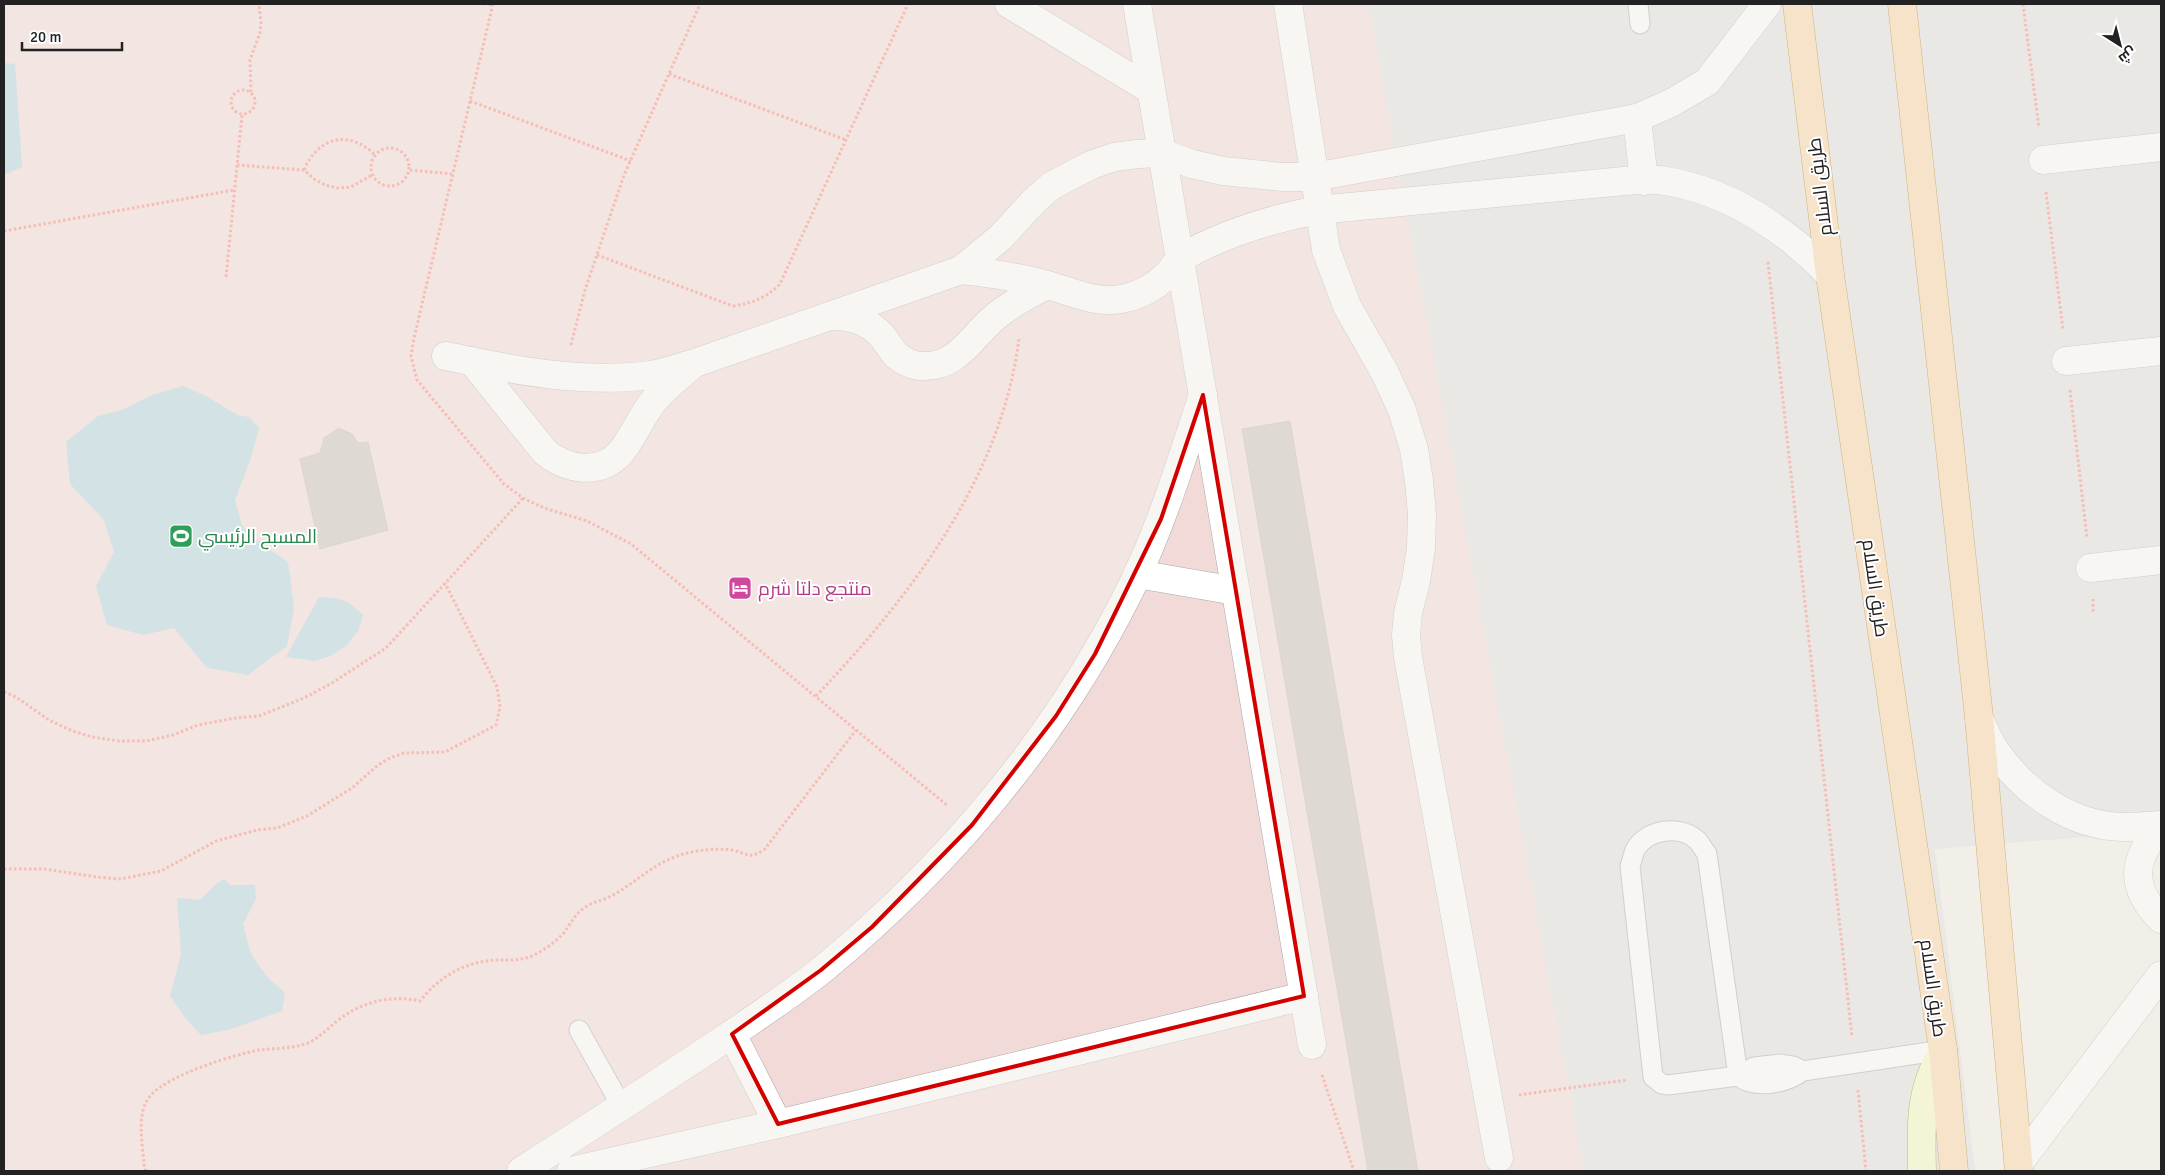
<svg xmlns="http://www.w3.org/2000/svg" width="2165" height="1175" font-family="Signika,Cairo,sans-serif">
  <rect width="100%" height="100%" fill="#f2efe9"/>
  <path fill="#e0dfdf" d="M4,4H2161V831L1935,849L1975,1171H4Z"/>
  <path fill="#f2dad9" d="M4,4H1368L1584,1171H4Z"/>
  <g fill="#aad3df">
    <path d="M4,63L15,64L22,167L4,175Z"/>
    <path d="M183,386L206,396L237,415L249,417L259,428L250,461L235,500L242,526L264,546L288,562L294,608L287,646L248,675L207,668L174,628L143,635L107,625L96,586L114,552L104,520L70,484L66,442L98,416L122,410L152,395Z"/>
    <path d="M319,597C342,599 346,598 363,615L358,631L347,645L332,655L315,661L286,657Z"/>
    <path d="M224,879L230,885H255L256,899L243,924L247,940L251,954L268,978L285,993L282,1011L228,1030L201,1035L186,1019L170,996L181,954L177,898L200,900L216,884Z"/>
  </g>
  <g fill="#c7bfb8" stroke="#c4b6ab">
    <path d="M1290,421L1418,1171H1368L1242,429Z"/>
    <path d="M339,428L352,434L358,443L368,442L388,530L320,549L300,459L320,453L324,438Z"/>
  </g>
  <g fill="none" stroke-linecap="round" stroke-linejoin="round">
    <g stroke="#a9a9a9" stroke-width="21">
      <g id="service">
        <path d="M1638,4L1640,24"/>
        <path d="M579,1030L622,1107"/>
        <path d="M1803,1071L1793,1066L1781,1064L1754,1067L1738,1076L1668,1085L1662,1084L1653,1077L1630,866C1632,861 1633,855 1635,850C1646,829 1681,824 1698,841C1701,845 1704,850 1707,854L1738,1076C1755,1090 1787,1083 1803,1071L1943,1050"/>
      </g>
    </g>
    <g stroke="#a9a9a9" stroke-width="29">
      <g id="minor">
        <path d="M1009,4L1151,90"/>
        <path d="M1137,4L1312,1045"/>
        <path d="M1288,4L1326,250L1347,306L1385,373L1402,410L1414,449L1419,481L1422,515L1421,548L1416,581L1408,613L1406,635L1408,657L1499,1158"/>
        <path d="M1637,118L1644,181"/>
        <path d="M2043,160L2161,147"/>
        <path d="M961,270C990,273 1019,277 1047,285C1071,291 1095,304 1121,299C1138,296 1155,287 1168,274C1173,269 1176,261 1182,257C1225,233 1270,219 1318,210L1624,181C1635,181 1648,179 1659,180C1726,189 1784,228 1830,275"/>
        <path d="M830,316C850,316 868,320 882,336C887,342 890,348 895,354C902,361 913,366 923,366C958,367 971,337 995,317C1011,304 1029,294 1047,285"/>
        <path d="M446,356C512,370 582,384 650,375C665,373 680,367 695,363L961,270L1001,237L1034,201L1051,186L1091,165L1114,157L1138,154L1162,153L1192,164L1223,171L1283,177H1314L1637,118L1671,103L1707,82L1767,4"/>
        <path d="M472,361L545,452C567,470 600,476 621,452C633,437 640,419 652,403C663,389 677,378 691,366"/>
        <path d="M2066,361L2161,351"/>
        <path d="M2090,568L2161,560"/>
        <path d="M1137,574L1236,591"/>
        <path d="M1979,719C1985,730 1989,743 1997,753C2025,793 2072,826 2123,827C2135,827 2148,826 2161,825"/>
        <path d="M2161,826C2132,859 2129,887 2161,919"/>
        <path d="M732,1034L778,1124"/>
        <path d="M2019,1163L2161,975"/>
        <path d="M521,1171C581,1133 641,1094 700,1055C742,1027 784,1000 823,969C949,865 1057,737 1130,590C1161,528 1181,461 1203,395"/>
        <path d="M571,1171L778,1124L1304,996"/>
      </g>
    </g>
    <g stroke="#707d05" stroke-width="29">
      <path id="secondary" d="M1922,1171C1921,1123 1919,1093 1943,1050"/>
    </g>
    <g stroke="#a06b00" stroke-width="29">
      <g id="primary">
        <path d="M1797,4L1830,275L1943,1050L1954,1171"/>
        <path d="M1902,4L1979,717L2019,1171"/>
      </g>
    </g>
    <g stroke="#fa8072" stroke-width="3" stroke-dasharray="2.5 2.5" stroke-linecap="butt">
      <path d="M484,4L492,5"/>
      <path d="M493,4L414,338L411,356L417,380L504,484L523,498L544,508L587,521L631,544L948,806"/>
      <path d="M2023,4L2039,128"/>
      <path d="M669,74L846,140"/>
      <circle cx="243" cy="102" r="12"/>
      <path d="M251,92L250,60L260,33L261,23L259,4"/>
      <path d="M470,101L631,161"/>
      <circle cx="390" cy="167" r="19"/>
      <path d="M237,165L304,170L314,179L325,185L338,188L351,187L372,175"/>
      <path d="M304,170C318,137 349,129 375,155"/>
      <path d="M410,170L452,174"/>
      <path d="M2046,192L2063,330"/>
      <path d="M4,231L234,190"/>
      <path d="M597,255L733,306C753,303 766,298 780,284L908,4"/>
      <path d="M1768,262L1852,1037"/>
      <path d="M226,277L242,115"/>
      <path d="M571,345L585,290L624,175L700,4"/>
      <path d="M2070,390L2087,538"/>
      <path d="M2093,599V613"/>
      <path d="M4,692L16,697L49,720L70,730L92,737L119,741H146L173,735L198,725L235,718L259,716L304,698L332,683L386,648L523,498"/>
      <path d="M816,696C910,597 1002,478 1019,338"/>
      <path d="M4,869H44L97,877L120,879L161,871L216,841L257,830L277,828L307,816L352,788L378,765L390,758L404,753L445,752L496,725L500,707L497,687L445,583"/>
      <path d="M1322,1075L1354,1171"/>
      <path d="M1858,1090L1866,1171"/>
      <path d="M1519,1095L1627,1080"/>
      <path d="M146,1171L144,1165C143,1143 135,1113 151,1095C169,1075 232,1055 259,1050C275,1048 292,1049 308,1043C321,1037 330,1026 341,1018C364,1001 393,995 420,1001C439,977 464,962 495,960C508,960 519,961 532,956C543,951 554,943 563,934C570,925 574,915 584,908C594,901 605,900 615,894C637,881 655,863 680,855C696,850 716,848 732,850C747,853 748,860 764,850L856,730"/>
    </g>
    <use href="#service" stroke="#fff" stroke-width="19"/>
    <use href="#minor" stroke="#fff" stroke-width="28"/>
    <use href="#secondary" stroke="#f7fabf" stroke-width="28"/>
    <use href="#primary" stroke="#fcd6a4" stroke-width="28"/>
  </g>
  <path d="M0 0H2165V1175H0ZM1203,395L1304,996L778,1124L732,1034L821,970L872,927L972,825L1056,716L1095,654L1161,519Z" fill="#f2efe9" fill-opacity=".55" fill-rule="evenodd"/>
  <path fill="none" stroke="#d40000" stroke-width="4" stroke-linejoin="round" d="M1203,395L1304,996L778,1124L732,1034L821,970L872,927L972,825L1056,716L1095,654L1161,519Z"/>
  <defs>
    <g id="stadium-square" transform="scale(1.25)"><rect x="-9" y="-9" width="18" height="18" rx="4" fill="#2e9e5b" stroke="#fff"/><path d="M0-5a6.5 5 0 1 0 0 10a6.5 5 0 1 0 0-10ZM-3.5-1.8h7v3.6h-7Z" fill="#fff"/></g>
    <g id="hotel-square" transform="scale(1.25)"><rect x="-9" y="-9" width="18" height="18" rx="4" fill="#d1479c" stroke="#fff"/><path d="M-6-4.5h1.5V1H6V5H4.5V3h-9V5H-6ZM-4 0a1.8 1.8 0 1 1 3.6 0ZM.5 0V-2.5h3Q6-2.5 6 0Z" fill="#fff"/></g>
  </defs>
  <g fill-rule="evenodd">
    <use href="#stadium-square" x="181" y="536"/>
    <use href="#hotel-square" x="740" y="588"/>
  </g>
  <g text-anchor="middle" stroke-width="4" stroke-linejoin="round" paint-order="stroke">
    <g font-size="19" fill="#222" stroke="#fff">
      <text transform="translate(1819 187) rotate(-97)" y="7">طريق السلام</text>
      <text transform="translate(1876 588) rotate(82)" y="7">طريق السلام</text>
      <text transform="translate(1934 988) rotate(82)" y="7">طريق السلام</text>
    </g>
    <g font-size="19" fill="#27864d" stroke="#fff" text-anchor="start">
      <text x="198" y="543">المسبح الرئيسي</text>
    </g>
    <g font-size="19" fill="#b23c85" stroke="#fff" text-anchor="start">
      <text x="758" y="595">منتجع دلتا شرم</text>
    </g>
  </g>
  <rect width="2165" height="1175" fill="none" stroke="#222222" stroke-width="10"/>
  <g transform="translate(2120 45) rotate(144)" stroke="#ffffff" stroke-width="4" paint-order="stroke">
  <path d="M0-4L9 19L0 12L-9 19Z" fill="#222222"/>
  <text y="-8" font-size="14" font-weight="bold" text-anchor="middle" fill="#222222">ش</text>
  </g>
  <path d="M22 42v8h100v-8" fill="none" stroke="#222222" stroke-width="2.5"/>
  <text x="30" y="42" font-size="15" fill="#222222" stroke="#ffffff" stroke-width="4" paint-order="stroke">20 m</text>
</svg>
